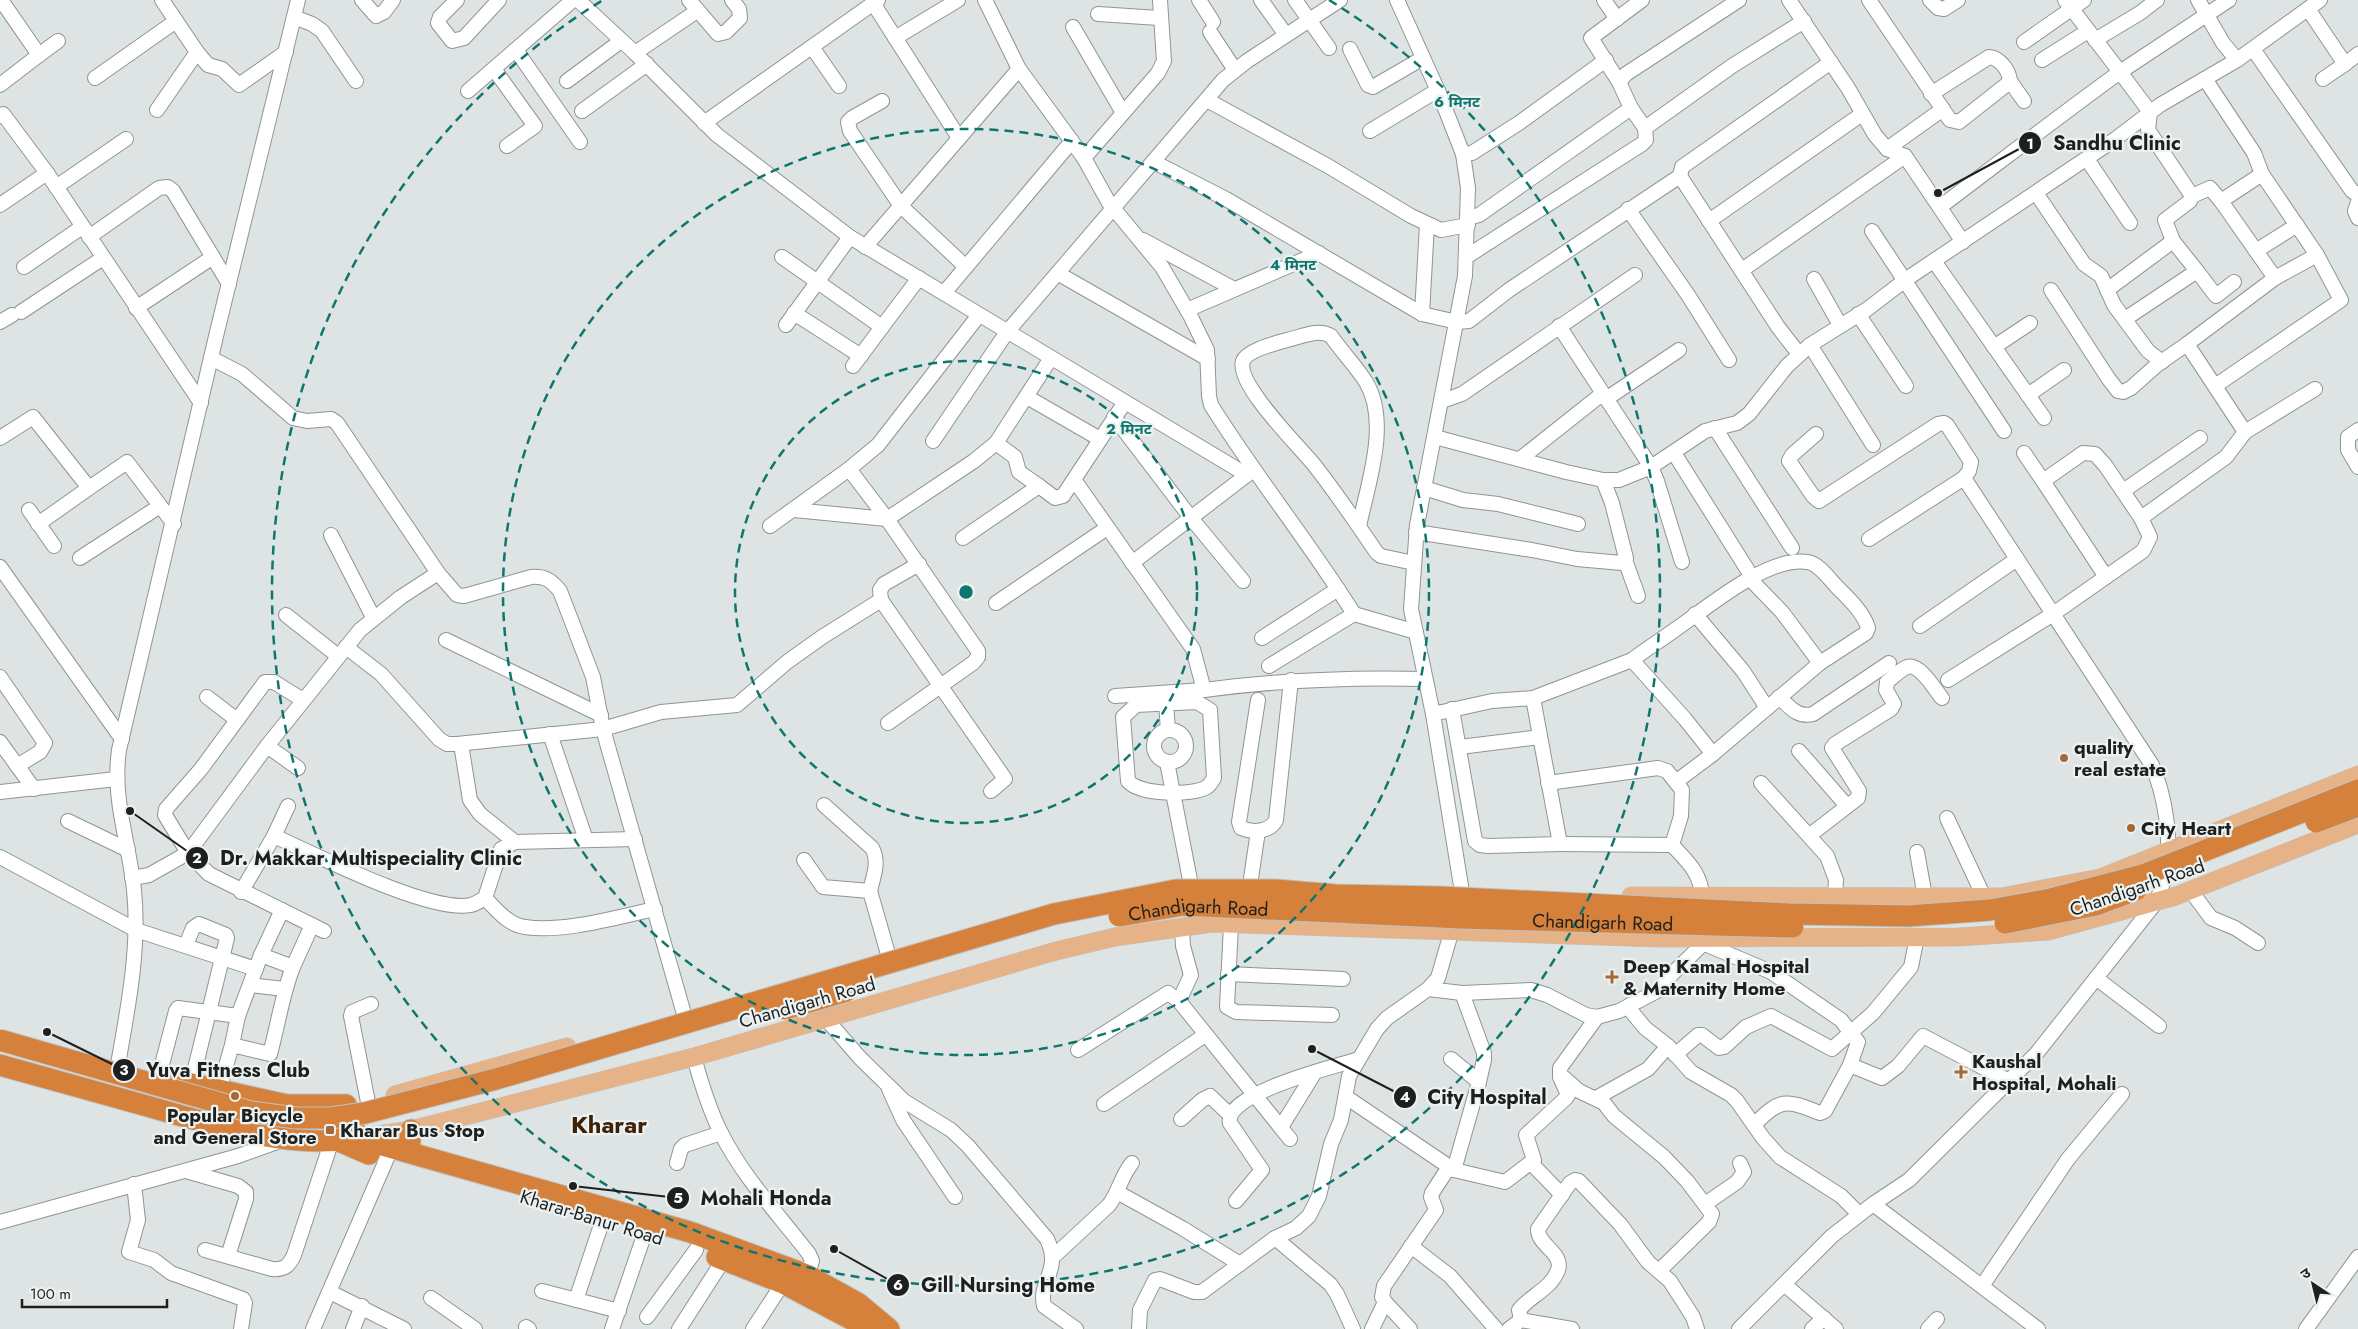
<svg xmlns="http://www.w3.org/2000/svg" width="2358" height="1329" font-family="Jost,'Noto Sans Devanagari',sans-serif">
  <rect width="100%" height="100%" fill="#dee4e4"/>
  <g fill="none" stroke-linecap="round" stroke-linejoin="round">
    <g stroke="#8f9594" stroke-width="16">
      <g id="minor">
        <path d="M162,0L197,52"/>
        <path d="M362,0L376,16L384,12L393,0"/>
        <path d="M457,0L440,17L438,23L452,41L464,38L499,0"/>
        <path d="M578,0L635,53L717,135L850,237L1247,475"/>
        <path d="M689,0L718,34L726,32L740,18L739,9L732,0"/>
        <path d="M985,0L1019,69L1084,158L1109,203L1162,267L1190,315L1207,350L1209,396L1211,405C1256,477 1309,542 1354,614L1416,632"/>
        <path d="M1199,0L1213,22"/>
        <path d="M1261,0L1286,35"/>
        <path d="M1295,0L1329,48"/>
        <path d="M1604,0L1617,19"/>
        <path d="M1739,0L1626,74L1619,82L1631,108L1645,128L1732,66L1804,21"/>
        <path d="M1789,0L1848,88L1875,135L1887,149L1905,156L1963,242"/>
        <path d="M1869,0L1950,120L1959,122L2006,85L2010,81C2009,70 2000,58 1989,57L1931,94"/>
        <path d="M1930,0L1938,8L1944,9L1958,0"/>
        <path d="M2065,0L2120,72L2229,0"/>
        <path d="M2198,0L2223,43L2237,60"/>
        <path d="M873,3L959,138"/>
        <path d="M2308,9L2345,64L2358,54"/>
        <path d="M1098,14L1159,18"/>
        <path d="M294,17L312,24L322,31L356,81"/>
        <path d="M1073,27L1123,113"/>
        <path d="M1210,32L1235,70"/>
        <path d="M895,38L958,0"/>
        <path d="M2095,40L2140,13L2157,0"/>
        <path d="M2024,42L2084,0"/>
        <path d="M812,47L839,86"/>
        <path d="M1350,49L1368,85L1373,87L1423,58"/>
        <path d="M2253,49L2352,191L2358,195"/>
        <path d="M516,50L580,142"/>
        <path d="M635,53L697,11"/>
        <path d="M39,55L58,41"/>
        <path d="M2042,60L2088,31"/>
        <path d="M494,69L535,126L507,146"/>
        <path d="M95,78L176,21"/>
        <path d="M2205,79L2254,153L2262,174"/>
        <path d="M2323,79L2345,64"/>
        <path d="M567,81L621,41"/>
        <path d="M2010,81L2024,101"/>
        <path d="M1619,82L1591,38L1642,0"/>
        <path d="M0,85L39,55L1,0"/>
        <path d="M468,91L573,0"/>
        <path d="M1207,100L1328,166L1411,216L1441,230L1468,225"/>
        <path d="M882,101L852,118L848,122L850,131L901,206L966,267"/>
        <path d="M157,110L197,52L208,65L222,69L239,85L286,52"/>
        <path d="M582,111L647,64"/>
        <path d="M0,116L3,114L47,173L201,403"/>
        <path d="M704,123L878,0"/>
        <path d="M1370,131L1438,90"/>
        <path d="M1887,149L1943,109"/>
        <path d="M1463,154L1472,153L1519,123L1606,60"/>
        <path d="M1084,158L1158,73L1164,61L1160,0"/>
        <path d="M2087,159L2130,223"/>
        <path d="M1154,162L1226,199L1422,314L1457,322L1469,321L1509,290L1680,176L1778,327L1799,354"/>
        <path d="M1680,176L1682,167L1831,62"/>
        <path d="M56,187L126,139"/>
        <path d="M2036,193L2084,264L2101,276L2114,305L2148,351L2162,362"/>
        <path d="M2358,202L2355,211L2358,218"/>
        <path d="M0,205L47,173"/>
        <path d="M1940,207C2000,162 2059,116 2120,72L2150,112L2148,130L2192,196"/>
        <path d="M1628,209L1688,295L1729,360"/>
        <path d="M1468,218L1479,215L1631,108"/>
        <path d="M1709,221L1862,114"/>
        <path d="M1872,231L2004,431"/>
        <path d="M89,237L159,188L168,187L173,191L229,284"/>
        <path d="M1143,240L1234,289"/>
        <path d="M2173,241L2165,220L2190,201L2192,196L2210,188L2221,201"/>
        <path d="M865,247L1019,69"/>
        <path d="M2256,251L2297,225"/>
        <path d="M782,257L882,327L919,278"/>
        <path d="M1466,257L1642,144L1646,140L1645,128"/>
        <path d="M1934,261L2044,418"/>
        <path d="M24,267L82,227"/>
        <path d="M1742,270L1905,156"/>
        <path d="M2197,271L2216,296L2234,282"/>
        <path d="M1059,274L1208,359"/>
        <path d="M2275,278L2317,255"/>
        <path d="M1814,279L1840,325"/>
        <path d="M2051,290L2108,378L2118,391L2123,392L2131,388L2158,364L2187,344"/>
        <path d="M2107,290L2173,241L2197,271L2125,319"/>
        <path d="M944,293L1072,141"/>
        <path d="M136,308L213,257"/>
        <path d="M1187,310L1319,253"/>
        <path d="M21,312L103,258"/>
        <path d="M794,313L861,356"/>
        <path d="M1422,314L1427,224"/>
        <path d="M1858,314L1906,386"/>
        <path d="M0,322L12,315"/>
        <path d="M786,325L850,237"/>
        <path d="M1559,326L1651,467L1657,481L1682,562"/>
        <path d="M1810,345L1873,445"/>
        <path d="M1994,347L2030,323"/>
        <path d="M211,358L242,374L293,418L307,421L331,419L337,423L438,573L457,595L464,596L531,577C545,576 551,580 560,591L593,677L603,729L684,1014"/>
        <path d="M853,366L882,327"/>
        <path d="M2028,395L2064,370"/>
        <path d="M1027,397L1100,439"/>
        <path d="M1606,399L1679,350"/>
        <path d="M1442,401L1462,394L1635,275"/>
        <path d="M1114,417L1191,518L1243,581"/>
        <path d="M1715,428L1792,548"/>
        <path d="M2358,430L2348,437V450L2358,467"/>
        <path d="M2245,432L2315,389"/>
        <path d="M1435,437L1566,472L1603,480H1619L1651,467L1705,431L1737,423L1749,414L1787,366L1810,345L1866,310L1908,278L2114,140L2160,105L2237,60L2320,0"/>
        <path d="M0,438L33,417L89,488L127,462L174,524"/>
        <path d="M933,441L1007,332L1223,80L1247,61L1340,0"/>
        <path d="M996,443L1015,457L1019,472L1039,486"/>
        <path d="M1674,453L1747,569"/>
        <path d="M2024,453L2043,481"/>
        <path d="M1520,459L1602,394"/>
        <path d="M849,469L887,519L974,461L996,443L1051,358"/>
        <path d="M1075,481L1193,649L1204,690C1280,680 1349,677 1425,679"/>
        <path d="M1424,488L1463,500L1498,504L1578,524"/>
        <path d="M2123,491L2200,438"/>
        <path d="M29,510L54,546"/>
        <path d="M794,510L887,519L978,651V657L973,663L888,723"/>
        <path d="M38,524L89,488"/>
        <path d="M770,526L849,469L878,445L979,315"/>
        <path d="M1359,526C1368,484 1390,422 1366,382C1356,366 1342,352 1331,336C1318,328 1301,337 1287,340C1277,343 1247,350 1243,361C1235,384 1301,448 1315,466C1337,494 1357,524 1377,553L1381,556L1414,563"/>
        <path d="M1416,532L1532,550L1577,559L1622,563L1626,558L1612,503L1603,480"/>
        <path d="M331,535L373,617"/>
        <path d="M963,538L1039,486L1055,498L1063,496L1125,402"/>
        <path d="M1869,539L1964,478"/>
        <path d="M80,558L160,506"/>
        <path d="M1625,560L1638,596"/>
        <path d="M1132,563L1252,471"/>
        <path d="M919,564L884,584L880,590L881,600L1005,779L991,791"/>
        <path d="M0,567L122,739"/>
        <path d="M2106,577L2043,481L2083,453L2095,454L2105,465L2141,518"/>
        <path d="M1750,579L1782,612L1820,663"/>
        <path d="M996,603L1107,528"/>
        <path d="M1695,614L1743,671L1767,708"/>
        <path d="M286,615L338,656"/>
        <path d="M1920,626L2017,559"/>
        <path d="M1262,638L1338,589"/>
        <path d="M446,640L601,715"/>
        <path d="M346,647L381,674L439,739L447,744H457L603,729L661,712L737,705L787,662L822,637L881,600"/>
        <path d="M1632,660C1646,649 1661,640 1676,629C1707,608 1767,556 1807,562C1819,563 1830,580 1838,588C1849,599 1864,613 1868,628L1866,633L1820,663L1713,754"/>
        <path d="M1269,666L1354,614"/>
        <path d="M0,677L45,743L40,752L17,766"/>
        <path d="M1948,680L2053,614L2143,551L2150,537L2141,518L2226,457L2245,432L2187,344L2275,278L2221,201L2262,174L2317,255L2341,300L2215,386"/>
        <path d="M1115,696L1204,690"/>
        <path d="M207,697L237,720"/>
        <path d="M1779,697C1790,707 1797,718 1813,714L1889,663"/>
        <path d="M303,700L274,682H265L201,769L166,809L165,815L188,853L209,874L324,931"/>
        <path d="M1258,700L1239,822L1241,828C1253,833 1270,832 1276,820L1291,680"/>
        <path d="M1197,702L1210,710L1214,778C1212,781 1210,785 1207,787C1192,796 1139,795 1128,781L1123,717L1136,705Z"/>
        <path d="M1166,703L1168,730"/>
        <path d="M1452,709L1475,841L1480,845L1488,846L1560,844L1533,698"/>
        <path d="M1433,714L1492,701L1533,698L1632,660L1685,719L1713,754L1677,781"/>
        <circle cx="1170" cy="746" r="16"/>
        <path d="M550,734L586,840"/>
        <path d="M0,742L34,789"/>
        <path d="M461,744L470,800L480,814L515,842"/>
        <path d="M267,746L298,768"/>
        <path d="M1460,747L1540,737"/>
        <path d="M1799,751L1847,806"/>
        <path d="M1167,762L1191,885"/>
        <path d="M1548,783L1658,768L1667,771L1682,790L1681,816L1672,845"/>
        <path d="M1761,783L1827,856L1836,880L1835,897"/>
        <path d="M0,792L116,779"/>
        <path d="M824,805L872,848C880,862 873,877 870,891"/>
        <path d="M1947,818L1984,897"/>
        <path d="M68,821L128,850"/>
        <path d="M1810,835L1858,798L1859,791L1832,748L1835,744L1891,709L1894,704L1886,690L1887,682C1893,677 1900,670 1907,667C1920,663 1935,690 1942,698"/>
        <path d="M274,836C314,854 431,914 471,905C476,904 481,900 485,898L501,849L515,842L635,839"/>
        <path d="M1560,844L1672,845C1687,861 1702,874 1702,898"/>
        <path d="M1917,852L1925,897"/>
        <path d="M0,857L136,930L256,969"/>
        <path d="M804,860L823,887L870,891L888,954"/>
        <path d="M132,878L149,875L188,853L267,746L360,630L401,597L438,573"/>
        <path d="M1250,885L1258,831"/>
        <path d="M2191,891L2211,918L2235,928L2258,943"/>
        <path d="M241,892L274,836L288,806"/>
        <path d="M485,898C496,909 508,925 525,927C563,933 617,917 655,909"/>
        <path d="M1231,924L1227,1007L1236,1012L1332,1015"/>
        <path d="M1705,944L1771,972L1841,1020L1858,1042L1850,1065L1825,1111L1820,1113C1786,1100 1781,1097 1754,1125"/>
        <path d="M186,945L193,928L199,924L226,935L227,938L191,1085"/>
        <path d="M261,955L282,910"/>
        <path d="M293,967L312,925"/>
        <path d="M1228,974L1343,979"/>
        <path d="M2096,978L2159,1026"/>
        <path d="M250,985L284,989"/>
        <path d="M1428,989L1462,993L1531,990L1547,995L1586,1015L1597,1017L1619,1011L1659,990L1672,974L1710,937"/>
        <path d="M1179,1001L1191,975L1183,946L1182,928"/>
        <path d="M1630,1005L1631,1011L1645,1028L1668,1046L1691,1072L1731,1095L1737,1101L1763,1138L1780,1157L1841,1196L1859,1214"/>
        <path d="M827,1020L860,1058L904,1101L951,1130L968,1146L1047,1239C1062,1270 1038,1282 1044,1306L1076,1329"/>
        <path d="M1078,1050L1168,993L1179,1001L1290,1139"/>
        <path d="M1675,1055L1698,1035H1702L1719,1048L1724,1047L1746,1027L1771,1016L1832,1049L1873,1013L1911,967L1917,937"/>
        <path d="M694,1057C701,1083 709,1109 721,1133C743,1177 779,1215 809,1254L812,1261L807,1275"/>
        <path d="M1451,1059L1479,1082L1484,1060V1053L1462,993"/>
        <path d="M118,1064C128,1008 140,947 134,890C129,841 112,800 119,750L217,332L298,0"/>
        <path d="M1850,1065L1882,1078L1898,1066L1923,1036L2007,1080"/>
        <path d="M159,1076L176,1011L178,1008L238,1016"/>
        <path d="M1563,1077L1579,1091L1604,1103L1614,1116L1664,1157L1687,1181L1712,1214L1709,1222L1660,1270"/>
        <path d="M889,1089L903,1120L955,1197"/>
        <path d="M219,1090L232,1045L270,1054C278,1025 282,995 293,967L261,955L238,1016L232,1045"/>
        <path d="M1346,1097L1454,1170L1505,1182L1534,1160L1526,1135L1566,1098L1568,1095L1560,1077V1068L1597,1017"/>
        <path d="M1596,1098L1648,1069L1668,1046"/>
        <path d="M368,1102L351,1016L352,1012L371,1004"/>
        <path d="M1104,1104L1205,1035"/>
        <path d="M1181,1119L1202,1100L1210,1096L1230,1115"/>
        <path d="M1281,1127L1315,1072"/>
        <path d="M677,1163L681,1149L685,1145L721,1133"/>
        <path d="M1531,1163L1562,1195"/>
        <path d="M1454,1170L1479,1082"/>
        <path d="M186,1171L238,1186L246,1192V1199L228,1256"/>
        <path d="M134,1184L138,1220L129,1252L154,1260L171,1273L243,1299L245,1303L241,1329"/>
        <path d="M1117,1192L1182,1228L1240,1264"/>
        <path d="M1236,1201L1262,1170L1230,1123C1223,1094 1335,1066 1356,1060"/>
        <path d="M1705,1204L1737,1182L1744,1172L1740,1163"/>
        <path d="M1873,1204L2038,1329"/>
        <path d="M0,1222L238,1156L280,1141"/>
        <path d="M1275,1238L1330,1284L1337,1294L1353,1329"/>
        <path d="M1411,1246L1450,1276L1496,1329"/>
        <path d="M205,1250L272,1269C284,1270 289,1266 294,1255L332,1140"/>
        <path d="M1053,1257L1109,1205C1119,1192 1121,1176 1132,1163"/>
        <path d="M1784,1284L1836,1329"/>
        <path d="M1982,1286L2068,1159L2122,1094"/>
        <path d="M542,1291L619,1311"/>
        <path d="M330,1292L404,1329"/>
        <path d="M431,1298L475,1329"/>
        <path d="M576,1300L603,1219"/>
        <path d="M1385,1302L1410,1329"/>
        <path d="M647,1317L696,1250"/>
        <path d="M1521,1320L1519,1310C1531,1295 1551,1289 1558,1270C1564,1253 1537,1245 1538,1229L1570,1183L1575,1180L1579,1181L1620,1224L1648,1262L1670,1281L1693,1317L1697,1329"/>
        <path d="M526,1327L529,1329"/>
        <path d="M313,1329L387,1158"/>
        <path d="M353,1329L362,1306"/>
        <path d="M612,1329L649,1221"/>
        <path d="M679,1329L724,1259"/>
        <path d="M753,1329L783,1283"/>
        <path d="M1139,1329L1140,1310L1155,1280L1160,1279L1194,1292H1202L1275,1238L1296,1228L1309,1216L1319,1196L1331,1144L1341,1120L1349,1076L1377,1029L1387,1018L1428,989L1438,978L1460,902L1462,892L1433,714L1411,609L1417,525L1465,276L1468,188L1463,154L1439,93L1397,0"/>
        <path d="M1372,1329L1385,1302L1382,1297L1384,1286L1436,1210L1431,1197L1432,1193L1449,1167"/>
        <path d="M1509,1329L1521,1320L1572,1329"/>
        <path d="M1739,1329L1832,1236L1873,1204L1909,1180L2036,1054L2157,901C2160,891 2164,881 2166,871C2172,838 2165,796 2152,765L1964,478L1969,471L1971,462L1947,425L1944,423L1938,424L1819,501L1813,496L1789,461L1792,455L1816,434"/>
        <path d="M1812,1329L1824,1318"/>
        <path d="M1928,1329L1937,1319"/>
        <path d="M2306,1329L2358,1257"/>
      </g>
    </g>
    <g stroke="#c0c1c1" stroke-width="19">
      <g id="major">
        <path d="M1631,896L2002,897L2100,878L2358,775"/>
        <path d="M395,1095L567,1047"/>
        <path d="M360,1138L411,1130L694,1057L1056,951L1115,937L1212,923L1658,938L1959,937L2048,931L2176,896L2358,824"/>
      </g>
    </g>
    <g stroke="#c0c1c1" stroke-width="23">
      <g id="highway">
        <path d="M0,1065C49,1079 98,1092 147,1106C211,1124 284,1148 350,1139"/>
        <path d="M174,1080L287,1105H345"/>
        <path d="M346,1105L357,1138L690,1232L807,1275L859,1304L889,1329"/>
        <path d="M331,1106L339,1141L369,1154"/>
        <path d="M409,1151L411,1130"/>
        <path d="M717,1257L783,1283L870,1329"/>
      </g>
    </g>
    <use href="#minor" stroke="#fff" stroke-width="14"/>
    <use href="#major" stroke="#e6b389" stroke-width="18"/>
    <use href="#highway" stroke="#d5813b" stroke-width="21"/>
    <g stroke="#c0c1c1" stroke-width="23" stroke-linecap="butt">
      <g id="highway-bridge">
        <path d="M2316,822L2358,806"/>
        <path id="s1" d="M1119,916L1183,905L1461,918L1793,927"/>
        <path d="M2005,923L2096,905L2136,890"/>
        <path d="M785,1009L847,991"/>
        <path d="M0,1040L251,1112L296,1118H330L365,1113L496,1079L1054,914L1176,890H1276L1336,895L1440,897L1790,914L1908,916L1990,910L2051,899L2143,875L2358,790"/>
      </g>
    </g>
    <use href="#highway-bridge" stroke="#d5813b" stroke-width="21"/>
  </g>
  <g fill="none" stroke="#0f766e" stroke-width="2.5" stroke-dasharray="9 6">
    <circle cx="966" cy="592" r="231"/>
    <circle cx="966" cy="592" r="463"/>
    <path d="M1329 0A694 694 0 1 1 603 0"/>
  </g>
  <g fill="#a96833" stroke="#ebf2f1" stroke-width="2">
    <circle cx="2064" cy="758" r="5"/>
    <circle cx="2131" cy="828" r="5"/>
    <path d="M1609.5 969.5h5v5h5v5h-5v5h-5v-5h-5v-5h5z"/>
    <path d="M1958.5 1064.5h5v5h5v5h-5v5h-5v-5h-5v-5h5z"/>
    <circle cx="235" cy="1096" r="5"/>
    <rect x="325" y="1125" width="10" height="10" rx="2.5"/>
  </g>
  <g text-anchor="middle" stroke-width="4.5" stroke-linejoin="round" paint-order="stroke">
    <g font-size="19" font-weight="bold" fill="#1e2020" stroke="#ebf2f1" text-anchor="start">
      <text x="2074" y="754">quality<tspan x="2074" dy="22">real estate</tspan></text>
      <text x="2141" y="835">City Heart</text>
      <text x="1623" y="973">Deep Kamal Hospital<tspan x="1623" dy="22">&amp; Maternity Home</tspan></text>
      <text x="1972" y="1068">Kaushal<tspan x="1972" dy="22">Hospital, Mohali</tspan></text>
      <text x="235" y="1122" text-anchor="middle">Popular Bicycle<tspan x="235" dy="22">and General Store</tspan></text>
      <text x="340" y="1137">Kharar Bus Stop</text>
    </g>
    <g font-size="19" fill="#1e2020" stroke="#ebf2f1">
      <text transform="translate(2137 887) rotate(-19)" y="7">Chandigarh Road</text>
      <text dy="7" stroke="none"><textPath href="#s1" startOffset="80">Chandigarh Road</textPath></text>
      <text dy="7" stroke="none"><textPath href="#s1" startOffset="485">Chandigarh Road</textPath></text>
      <text transform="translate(807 1002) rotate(-16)" y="7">Chandigarh Road</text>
      <text transform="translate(592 1217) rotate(17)" y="7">Kharar-Banur Road</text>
    </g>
    <g font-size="24" font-weight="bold" fill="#3f2106" stroke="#ebf2f1">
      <text x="609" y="1133">Kharar</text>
    </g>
  </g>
  <circle cx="966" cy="592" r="8" fill="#0f766e" stroke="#ebf2f1" stroke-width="2.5"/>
  <g font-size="15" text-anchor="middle" font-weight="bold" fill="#0f766e" stroke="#ebf2f1" stroke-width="4.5" stroke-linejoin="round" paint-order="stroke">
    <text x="1457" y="107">6 मिनट</text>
    <text x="1293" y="270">4 मिनट</text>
    <text x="1129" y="434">2 मिनट</text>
  </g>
  <path fill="none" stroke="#1e2020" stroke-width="2" d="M1938 193L2030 143M130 811L197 858M47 1032L124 1070M1312 1049L1405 1097M573 1186L678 1198M834 1249L898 1285"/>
  <g fill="#1e2020" stroke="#ebf2f1" stroke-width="2">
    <circle cx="1938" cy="193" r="5"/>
    <circle cx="130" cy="811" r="5"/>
    <circle cx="47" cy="1032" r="5"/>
    <circle cx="1312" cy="1049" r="5"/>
    <circle cx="573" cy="1186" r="5"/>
    <circle cx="834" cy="1249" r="5"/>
    <circle cx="2030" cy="143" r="12"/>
    <circle cx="197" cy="858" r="12"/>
    <circle cx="124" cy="1070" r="12"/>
    <circle cx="1405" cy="1097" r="12"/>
    <circle cx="678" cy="1198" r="12"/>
    <circle cx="898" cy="1285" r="12"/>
  </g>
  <g font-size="15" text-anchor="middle" font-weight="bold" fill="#fff">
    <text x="2030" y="149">1</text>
    <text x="197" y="863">2</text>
    <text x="124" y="1075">3</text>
    <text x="1405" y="1102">4</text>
    <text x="678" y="1203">5</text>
    <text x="898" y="1290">6</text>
  </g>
  <g font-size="20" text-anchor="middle" font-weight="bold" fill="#1e2020" stroke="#ebf2f1" stroke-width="4.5" stroke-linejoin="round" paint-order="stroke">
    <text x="2117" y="150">Sandhu Clinic</text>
    <text x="371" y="865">Dr. Makkar Multispeciality Clinic</text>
    <text x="228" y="1077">Yuva Fitness Club</text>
    <text x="1487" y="1104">City Hospital</text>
    <text x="766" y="1205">Mohali Honda</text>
    <text x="1008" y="1292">Gill Nursing Home</text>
  </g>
  <g transform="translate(2313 1284) rotate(325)" stroke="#ebf2f1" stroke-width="4" paint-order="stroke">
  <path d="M0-4L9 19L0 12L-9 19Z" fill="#1e2020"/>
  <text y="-8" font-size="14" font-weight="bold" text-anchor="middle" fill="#1e2020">उ</text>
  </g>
  <path d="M22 1299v8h145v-8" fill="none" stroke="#1e2020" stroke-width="2.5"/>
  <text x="30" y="1299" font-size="15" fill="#1e2020" stroke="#ebf2f1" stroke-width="4" paint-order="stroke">100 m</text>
</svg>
